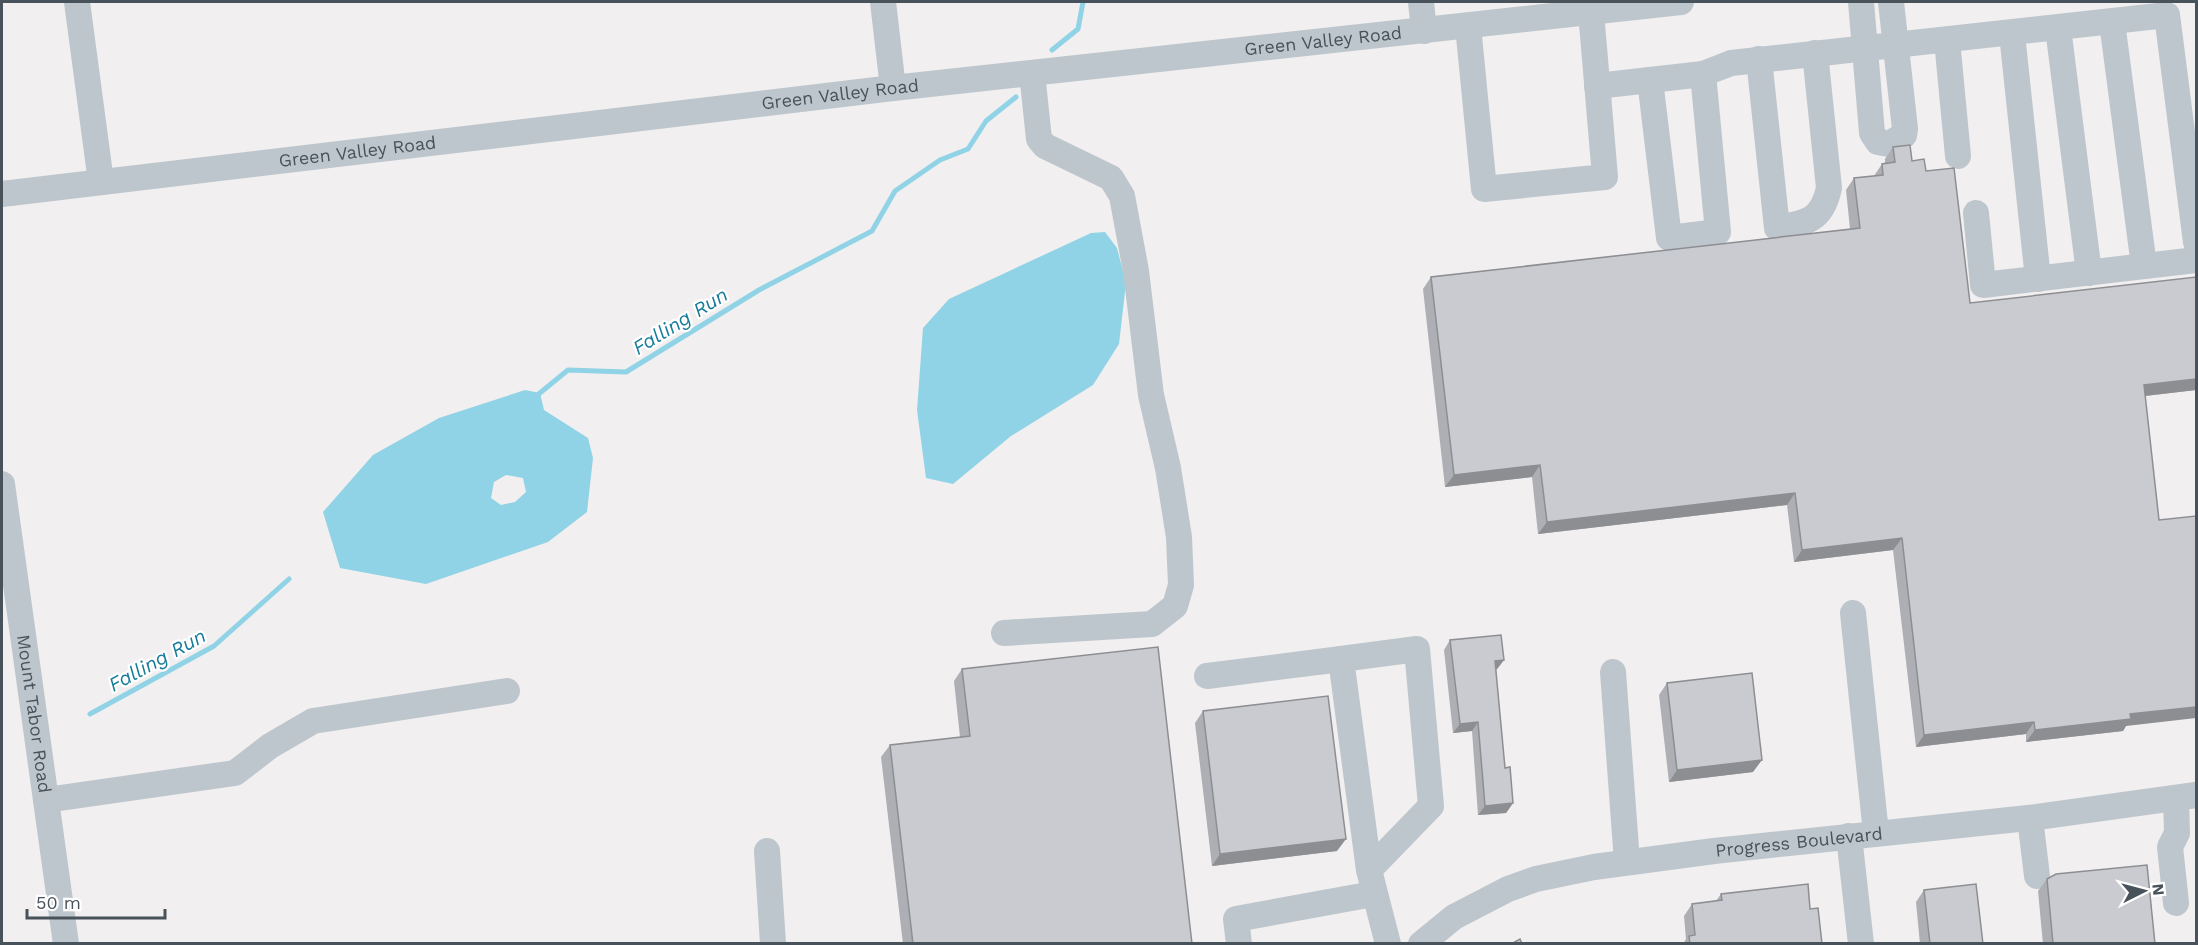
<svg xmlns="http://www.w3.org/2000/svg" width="2198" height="945" font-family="'Work Sans',sans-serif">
  <rect width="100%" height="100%" fill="#f1efef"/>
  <g fill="#90d3e6" fill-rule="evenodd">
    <path d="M1105,232L1117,248L1126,283L1119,344L1093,385L1011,436L953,484L926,478L917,410L923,328L949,299L1091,233Z"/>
    <path d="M525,390L540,393L544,410L588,438L593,458L587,512L548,542L426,584L340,568L323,512L373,455L439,418ZM506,475L523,478L526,492L515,502L501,505L491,498L494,482Z"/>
  </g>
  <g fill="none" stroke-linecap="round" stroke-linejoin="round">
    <g stroke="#90d3e6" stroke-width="5">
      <path d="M1052,50L1078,29L1083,2"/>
      <path d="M535,397L568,370L626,372L759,290L872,231L895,191L940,160L968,149L986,121L1016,97"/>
      <path d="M90,714L214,646L289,579"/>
    </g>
    <g stroke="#bec6cd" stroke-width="26">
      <path d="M77,2L101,182"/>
      <path d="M883,2L893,88"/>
      <path d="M1421,2L1424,31"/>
      <path d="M1861,2L1872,133L1878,142L1889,144L1904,135L1905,129L1891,2"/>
      <path d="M2112,22L2144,266"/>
      <path d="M1468,26L1484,189L1605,177L1591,12"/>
      <path d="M2058,28L2089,273"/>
      <path d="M2012,34L2038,279"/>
      <path d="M1947,40L1958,156"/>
      <path d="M1759,59L1777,228C1806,223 1822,221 1829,188L1815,53"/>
      <path d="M1650,80L1669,238L1718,232L1703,74"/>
      <path d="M1597,86L1703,74L1731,63L2167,15L2196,242"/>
      <path id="s1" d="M2,194L893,88L1681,2"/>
      <path d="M1976,213L1983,285L2196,260"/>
      <path id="s2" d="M2,484L66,944"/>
      <path d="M1853,613L1876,833"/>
      <path d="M1004,633L1152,624L1175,606L1181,585L1179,537L1168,468L1151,395L1136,271L1122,196L1111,178L1045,146L1039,139L1032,73"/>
      <path d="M1613,672L1627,862"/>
      <path d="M1207,676L1341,659"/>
      <path d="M2176,798L2177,833L2170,847L2176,903"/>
      <path d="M46,800L235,773L270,746L313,721L507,691"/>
      <path d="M2030,818L2037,876"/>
      <path d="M1849,836L1861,944"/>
      <path d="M767,851L773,944"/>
      <path d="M1369,870L1431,806L1417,649L1341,659L1369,870L1388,944"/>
      <path d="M1239,944L1236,919L1373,894"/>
      <path id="s3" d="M1421,944L1454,917L1508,889L1536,879L1594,867L1714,851L2037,817L2196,795"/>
    </g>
  </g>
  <g fill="#adafb4">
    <path d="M1893,147L1926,171L1970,303L2196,277V390L2145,396L2126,726L2123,731L2026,742V734L1916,747L1893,550L1794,562L1787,505L1538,534L1532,477L1445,487L1423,289L1431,277L1850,229L1846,190L1854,178L1874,176L1882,164H1885V159Z"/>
    <path d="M1450,640L1504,660L1497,669L1496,670L1505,768L1513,803L1506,813L1478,815L1472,731L1453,733L1444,650Z"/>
    <path d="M962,669L1192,944H903L881,757L890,745L960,737L954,681Z"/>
    <path d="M1667,683L1753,772L1669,782L1659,695Z"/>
    <path d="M1203,711L1337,851L1212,866L1195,723Z"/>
    <path d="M2047,879L2155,944H2043L2038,891Z"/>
    <path d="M1924,890L1983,944H1920L1916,902Z"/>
    <path d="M1721,894L1810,909L1822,944H1683L1686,939L1684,916L1692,904L1716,901Z"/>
  </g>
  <g fill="#8d8e92">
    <path d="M2196,379V390L2136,397L2144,385Z"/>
    <path d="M1540,465L1532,477L1445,487L1454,475Z"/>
    <path d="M1795,493L1787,505L1538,534L1547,522Z"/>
    <path d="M1902,538L1893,550L1794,562L1802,550Z"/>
    <path d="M1504,660L1497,669L1489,671L1495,661Z"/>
    <path d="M2196,707V718L2126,726L2123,731L2026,742L2035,730L2130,714Z"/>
    <path d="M1478,722L1472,731L1453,733L1460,724Z"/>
    <path d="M2034,722L2026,734L1916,747L1924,735Z"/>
    <path d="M1762,760L1753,772L1669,782L1677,770Z"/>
    <path d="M1513,803L1506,813L1478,815L1485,806Z"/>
    <path d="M1346,839L1337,851L1212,866L1220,854Z"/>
  </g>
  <g fill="#c9cbd1" stroke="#8d8e92" stroke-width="1.5">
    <path d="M1910,145L1912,161L1924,159L1926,171L1954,168L1970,303L2196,277V379L2144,385L2159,520L2196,516V707L2130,714L2131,719L2035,730L2034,722L1924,735L1902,538L1802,550L1795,493L1547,522L1540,465L1454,475L1431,277L1860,228L1854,178L1883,175L1882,164L1895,162L1893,147Z"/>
    <path d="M1501,635L1504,660L1495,661L1505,768L1510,767L1513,803L1485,806L1478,722L1460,724L1450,640Z"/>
    <path d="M1158,647L1192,944H913L890,745L970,736L962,669Z"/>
    <path d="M1752,673L1762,760L1677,770L1667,683Z"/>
    <path d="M1328,696L1346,839L1220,854L1203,711Z"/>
    <path d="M2147,865L2155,944H2053L2047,879L2056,874Z"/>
    <path d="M1808,884L1810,909L1818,908L1822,944H1690L1689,936L1695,935L1692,904L1722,900L1721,894Z"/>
    <path d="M1976,884L1983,944H1930L1924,890Z"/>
    <path d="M1520,939L1522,944H1511Z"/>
  </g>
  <g text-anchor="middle" stroke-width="4.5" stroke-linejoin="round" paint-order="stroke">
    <g font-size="18" fill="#48525b" stroke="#fff">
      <text dy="6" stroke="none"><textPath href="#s1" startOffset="1330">Green Valley Road</textPath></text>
      <text dy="6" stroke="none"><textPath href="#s1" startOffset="844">Green Valley Road</textPath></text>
      <text dy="6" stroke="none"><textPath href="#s1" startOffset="358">Green Valley Road</textPath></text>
      <text dy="6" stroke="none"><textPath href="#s2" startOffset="232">Mount Tabor Road</textPath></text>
      <text dy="6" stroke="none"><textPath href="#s3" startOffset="399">Progress Boulevard</textPath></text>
    </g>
    <g font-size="20" font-style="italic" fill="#167c99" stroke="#fff">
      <text transform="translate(680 321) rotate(-32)" y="7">Falling Run</text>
      <text transform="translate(157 660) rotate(-29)" y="7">Falling Run</text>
    </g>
  </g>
  <rect width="2198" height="945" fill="none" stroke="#48525b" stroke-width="6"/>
  <g transform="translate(2144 891) rotate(84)" stroke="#ffffff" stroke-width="4.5" paint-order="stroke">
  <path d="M0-4.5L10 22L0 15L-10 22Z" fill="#48525b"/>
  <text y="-9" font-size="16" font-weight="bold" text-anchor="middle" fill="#48525b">N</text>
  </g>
  <path d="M27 909v9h138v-9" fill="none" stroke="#48525b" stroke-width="3"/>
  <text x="36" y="909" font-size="18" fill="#48525b" stroke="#ffffff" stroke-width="4.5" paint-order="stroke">50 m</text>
</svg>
